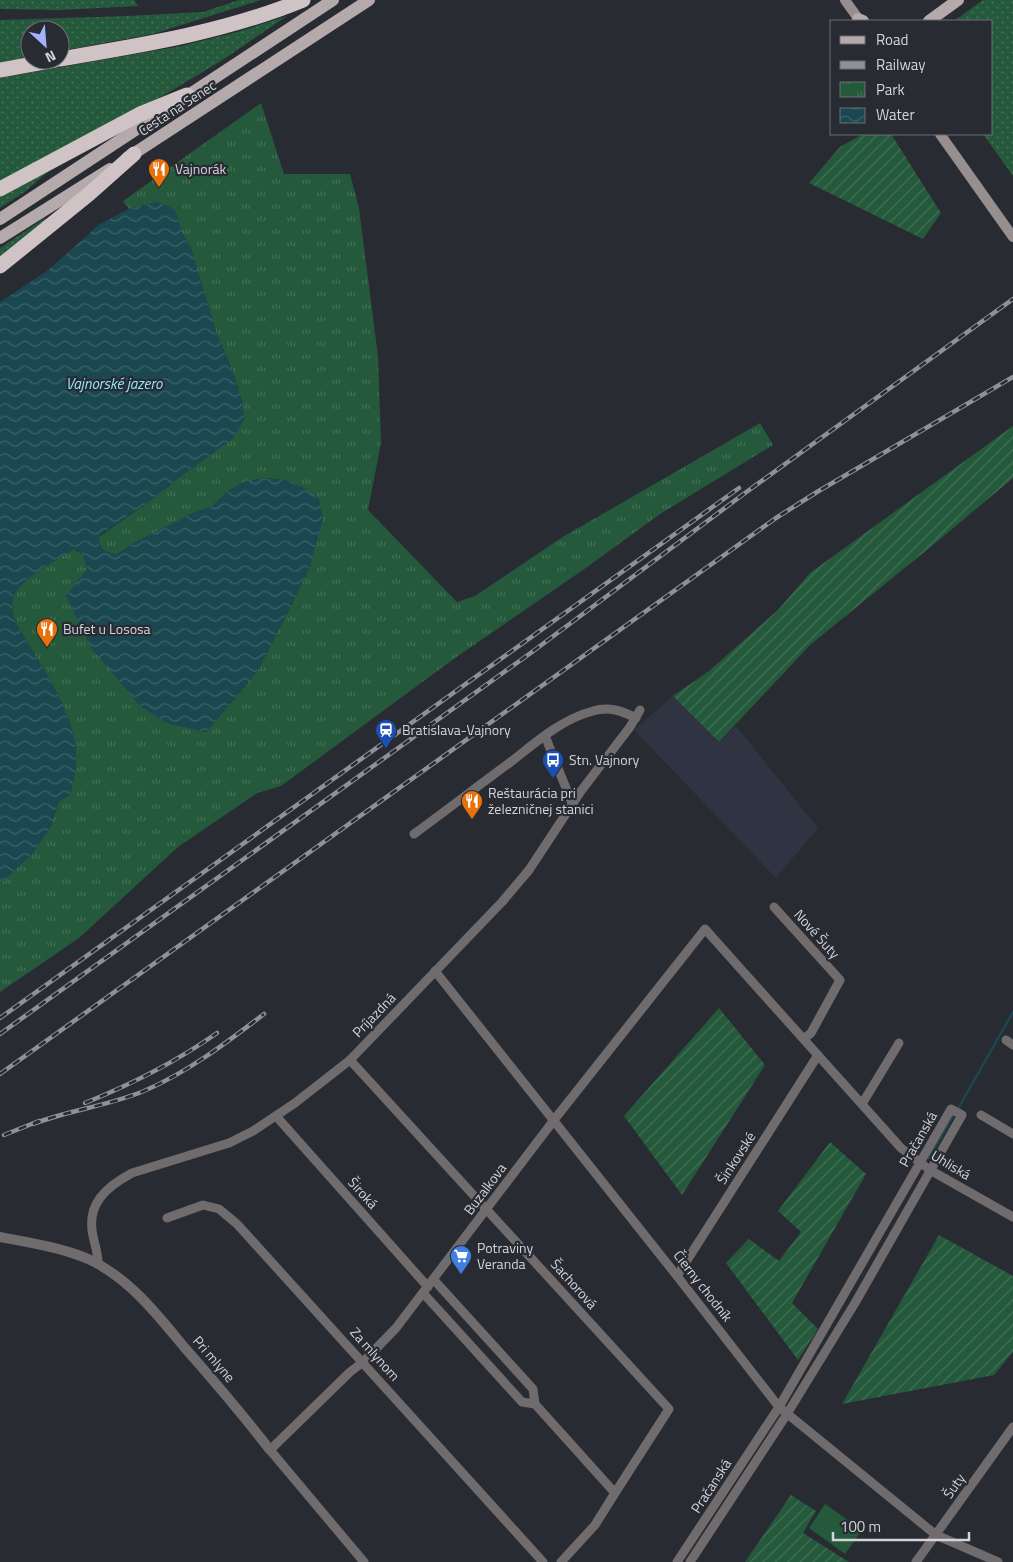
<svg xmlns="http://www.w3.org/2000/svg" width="1013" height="1562" font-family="'Titillium Web',sans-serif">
  <defs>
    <pattern id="grass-dots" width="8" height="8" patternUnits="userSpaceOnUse" patternTransform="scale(1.25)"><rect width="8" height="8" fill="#24593b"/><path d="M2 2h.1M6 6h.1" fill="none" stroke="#437057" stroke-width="1.8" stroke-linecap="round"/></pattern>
    <pattern id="park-tufts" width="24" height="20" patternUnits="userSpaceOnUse" patternTransform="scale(1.25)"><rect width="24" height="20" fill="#24593b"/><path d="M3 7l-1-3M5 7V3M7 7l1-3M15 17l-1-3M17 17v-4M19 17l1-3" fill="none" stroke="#437057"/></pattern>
    <pattern id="garden-furrows" width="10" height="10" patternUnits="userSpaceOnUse" patternTransform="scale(1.25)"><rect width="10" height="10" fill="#24593b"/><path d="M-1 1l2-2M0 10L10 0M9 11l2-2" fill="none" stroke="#437057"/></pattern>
    <pattern id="water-waves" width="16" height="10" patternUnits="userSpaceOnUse" patternTransform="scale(1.25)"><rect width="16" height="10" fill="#1b4850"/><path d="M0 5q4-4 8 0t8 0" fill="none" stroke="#3b6269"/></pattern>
  </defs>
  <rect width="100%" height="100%" fill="#292b33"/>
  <path fill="#303341" d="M673,696L719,742L736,726L818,828L776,878L634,730Z"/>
  <g fill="url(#grass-dots)">
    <path d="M0,0H134L138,6L61,10L0,9Z"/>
    <path d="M239,0H261L153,34L60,51V30H30V57L0,63V20L127,16L203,12Z"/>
    <path d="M983,0H1013V176L983,134H992V21H954Z"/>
    <path d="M287,16L221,61L166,94L0,182V78L181,46L237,32Z"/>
    <path d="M50,170L26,191L0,208V195Z"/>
    <path d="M45,218L47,221L0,259V248Z"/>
  </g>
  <path fill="url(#park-tufts)" d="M261,103L284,174H350L359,208L378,356L381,443L368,510L457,602L475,596L561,538L760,423L773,445L660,514L583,570L455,658L281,786L257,793L178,847L79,938L0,992V883L32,854L51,826L59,801L70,795C73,782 77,768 76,754C75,712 36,658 15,622C13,614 11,606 13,598C16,581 59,558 74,549L84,556L87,569L127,689L141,707L206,732L257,672L293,602L317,537L323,518L288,481L267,478L244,482L228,491L211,507L193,513L136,542L116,555L103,550L98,542L99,537L158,495L177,479L233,438L243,405L232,369L217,335L191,249L181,230L174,209L156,202L129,209L123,201Z"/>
  <g fill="url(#garden-furrows)">
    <path d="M863,134H891L941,213L923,239L809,183L840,147Z"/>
    <path d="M1013,426V478L939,540L810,645L719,742L673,696L709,671L778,610L810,573Z"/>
    <path d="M719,1008L765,1065L682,1195L624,1116Z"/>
    <path d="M830,1142L866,1174L792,1303L818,1329L798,1360L726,1263L749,1239L779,1261L801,1232L778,1211Z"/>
    <path d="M939,1235L1013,1276V1352L994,1375L842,1404Z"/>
    <path d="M791,1495L816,1511L803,1533L849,1562H745Z"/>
  </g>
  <path fill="#24593b" d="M825,1504L862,1530L845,1554L809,1528Z"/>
  <path fill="url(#water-waves)" d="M157,202L174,209L181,230L191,249L217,335L232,369L243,405L244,420L233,438L177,479L158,495L99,536L98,543L103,550L117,555L136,542L193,513L211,507L228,491L244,482L267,478L288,481L304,488L319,499L323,518L310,567L293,602L257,672L206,732L169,724L141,707L91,648L66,596L87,569L84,556L74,549C59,558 16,581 13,598C11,606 13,614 15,622C36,658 75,712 76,754C77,768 73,782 70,795L59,801L51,826L32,854L0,883V302L47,271L100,224L129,209Z"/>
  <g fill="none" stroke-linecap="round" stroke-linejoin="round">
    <g stroke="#1b4850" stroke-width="2.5">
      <path d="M959,1107L1013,1012"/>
      <path d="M929,1158L953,1116"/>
    </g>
    <g stroke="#706b6c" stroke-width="9">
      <path d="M545,736L572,803"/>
      <path d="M414,834C447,810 479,785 512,761C536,742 562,719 593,711C609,706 622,711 636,718"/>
      <path d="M774,907L840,980L811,1033L805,1038"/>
      <path d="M435,971L677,1276L779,1407L936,1535L998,1562"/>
      <path d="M1006,1040L1013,1045"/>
      <path d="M350,1060L669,1409L615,1493"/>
      <path d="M862,1104L899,1043"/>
      <path d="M981,1115L1013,1134"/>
      <path d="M276,1116L428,1287"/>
      <path d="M167,1218L203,1205L219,1209L237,1224L543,1562"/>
      <path d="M98,1263C98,1253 95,1246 93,1236C86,1204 106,1187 132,1173L229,1143L253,1131L295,1103L350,1060L502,902L529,870L581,791L630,727L640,710"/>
      <path d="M677,1276L818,1055"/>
      <path d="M434,1280L533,1389L535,1404L615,1493L595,1525L561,1562"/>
      <path d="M423,1293L522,1402L535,1404"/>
      <path d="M364,1562L270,1450L350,1372L363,1362L396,1328L554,1120L705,929L901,1148L930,1170L1013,1217"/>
      <path d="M677,1562L779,1407L951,1109L962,1115L855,1303L787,1414L690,1562"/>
      <path d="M916,1562L1013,1427"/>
    </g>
    <path stroke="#706b6c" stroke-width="10" d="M0,1237C28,1242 75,1250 98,1264C134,1284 159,1317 185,1348C214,1381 243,1415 270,1450"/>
    <g stroke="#978e90" stroke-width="10">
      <path d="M845,0L860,21"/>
      <path d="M940,134L1013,237"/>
    </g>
    <g stroke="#b4aaac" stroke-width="12">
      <path d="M858,19L863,21"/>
      <path d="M929,21L958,0"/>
      <path d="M127,158L369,0"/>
      <path d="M0,219L333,0"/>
      <path d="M0,238L110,169"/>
    </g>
    <g stroke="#cfc3c5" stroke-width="15">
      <path d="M60,59C143,45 225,32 303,0"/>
      <path d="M0,70L55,60"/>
      <path d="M0,189L140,114L187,95"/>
      <path d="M0,266L89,194L134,154"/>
    </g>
    <g stroke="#8f9197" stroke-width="4.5">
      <g id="rail">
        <path d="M0,1018L739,488"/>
        <path d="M0,1034L532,652L745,493L1013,299"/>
        <path d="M0,1074L776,518L817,492L1013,377"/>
        <path d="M85,1103C132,1084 176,1062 217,1033"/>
        <path d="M33,1124C69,1110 108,1106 144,1091C188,1072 226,1043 264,1014"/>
        <path d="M4,1135L39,1121"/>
      </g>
    </g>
    <use href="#rail" stroke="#292b33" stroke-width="2.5" stroke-dasharray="8" stroke-linecap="butt"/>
  </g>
  <defs>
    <g id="restaurant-pin" transform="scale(1.125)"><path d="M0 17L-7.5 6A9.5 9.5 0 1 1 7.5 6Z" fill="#e8710a" stroke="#292b33"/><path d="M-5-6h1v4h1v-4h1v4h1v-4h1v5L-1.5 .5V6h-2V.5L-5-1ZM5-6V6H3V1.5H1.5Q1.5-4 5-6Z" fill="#fff"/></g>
    <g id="station-pin" transform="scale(1.125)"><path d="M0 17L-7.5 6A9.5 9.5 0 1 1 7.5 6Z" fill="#1a4fb4" stroke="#292b33"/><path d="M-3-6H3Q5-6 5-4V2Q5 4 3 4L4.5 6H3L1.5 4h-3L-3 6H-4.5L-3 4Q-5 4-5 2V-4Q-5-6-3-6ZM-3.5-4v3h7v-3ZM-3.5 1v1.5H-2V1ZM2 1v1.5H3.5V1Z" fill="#fff"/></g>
    <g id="bus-pin" transform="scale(1.125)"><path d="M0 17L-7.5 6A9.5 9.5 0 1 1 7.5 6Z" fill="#1a4fb4" stroke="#292b33"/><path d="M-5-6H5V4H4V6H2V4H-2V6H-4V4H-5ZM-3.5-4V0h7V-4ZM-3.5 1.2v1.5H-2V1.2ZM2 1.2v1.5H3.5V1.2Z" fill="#fff"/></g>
    <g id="supermarket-pin" transform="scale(1.125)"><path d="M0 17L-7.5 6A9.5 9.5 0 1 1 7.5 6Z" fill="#3f7fe0" stroke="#292b33"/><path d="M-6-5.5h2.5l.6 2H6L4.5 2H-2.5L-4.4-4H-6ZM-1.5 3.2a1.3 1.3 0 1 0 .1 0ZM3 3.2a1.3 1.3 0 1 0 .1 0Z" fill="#fff"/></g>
  </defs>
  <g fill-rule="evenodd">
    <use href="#restaurant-pin" x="159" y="169"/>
    <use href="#restaurant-pin" x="47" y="629"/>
    <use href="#station-pin" x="386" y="730"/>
    <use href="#bus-pin" x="553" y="760"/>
    <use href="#restaurant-pin" x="472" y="801"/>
    <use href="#supermarket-pin" x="461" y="1256"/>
  </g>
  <g text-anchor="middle" stroke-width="4.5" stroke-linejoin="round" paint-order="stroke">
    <g font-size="14" fill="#d2d4d9" stroke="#292b33">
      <text transform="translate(177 108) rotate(-33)" y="5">Cesta na Senec</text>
      <text transform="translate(817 934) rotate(48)" y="5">Nové Šuty</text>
      <text transform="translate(374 1015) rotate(-46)" y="5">Príjazdná</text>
      <text transform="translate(918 1139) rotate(-60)" y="5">Pračanská</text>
      <text transform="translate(736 1158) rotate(-57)" y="5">Šinkovské</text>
      <text transform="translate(951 1165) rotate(31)" y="5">Uhliská</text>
      <text transform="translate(485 1189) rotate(-53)" y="5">Buzalkova</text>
      <text transform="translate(363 1193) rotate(48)" y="5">Široká</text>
      <text transform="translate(574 1284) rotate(48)" y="5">Šachorová</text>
      <text transform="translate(703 1286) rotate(52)" y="5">Čierny chodník</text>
      <text transform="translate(375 1354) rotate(48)" y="5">Za mlynom</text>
      <text transform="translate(214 1359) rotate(49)" y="5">Pri mlyne</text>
      <text transform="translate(711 1486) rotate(-57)" y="5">Pračanská</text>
      <text transform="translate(954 1486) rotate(-55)" y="5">Šuty</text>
    </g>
    <g font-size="14" fill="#d2d4d9" stroke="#292b33" text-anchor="start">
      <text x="175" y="174">Vajnorák</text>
      <text x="63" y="634">Bufet u Lososa</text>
      <text x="402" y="735">Bratislava-Vajnory</text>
      <text x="569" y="765">Stn. Vajnory</text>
      <text x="488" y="798">Reštaurácia pri<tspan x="488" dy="16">železničnej stanici</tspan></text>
      <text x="477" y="1253">Potraviny<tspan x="477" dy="16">Veranda</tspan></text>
    </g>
    <g font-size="15" font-style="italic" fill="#8eeafc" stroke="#292b33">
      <text x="114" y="389">Vajnorské jazero</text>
    </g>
  </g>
  <rect x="830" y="20" width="162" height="115" fill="#292b33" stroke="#6d6f75"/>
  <rect x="840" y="36" width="25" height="8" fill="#b4aaac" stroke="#6d6f75"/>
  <text x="876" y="45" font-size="15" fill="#d2d4d9">Road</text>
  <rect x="840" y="61" width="25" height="8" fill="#8f9197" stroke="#6d6f75"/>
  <text x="876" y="70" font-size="15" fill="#d2d4d9">Railway</text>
  <rect x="840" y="82" width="25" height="15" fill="url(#park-tufts)" stroke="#6d6f75"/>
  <text x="876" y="95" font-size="15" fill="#d2d4d9">Park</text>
  <rect x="840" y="108" width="25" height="15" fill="url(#water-waves)" stroke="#6d6f75"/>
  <text x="876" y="120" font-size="15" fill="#d2d4d9">Water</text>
  <g transform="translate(45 45) rotate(154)"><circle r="24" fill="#292b33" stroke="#6d6f75"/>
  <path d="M0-4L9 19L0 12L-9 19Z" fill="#a4b1fc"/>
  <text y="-8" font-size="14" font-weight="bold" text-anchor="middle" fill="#d2d4d9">N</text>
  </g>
  <path d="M833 1532v8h136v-8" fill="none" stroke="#d2d4d9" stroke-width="2.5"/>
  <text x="840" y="1532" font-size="15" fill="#d2d4d9" stroke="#292b33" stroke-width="4" paint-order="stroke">100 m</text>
</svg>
